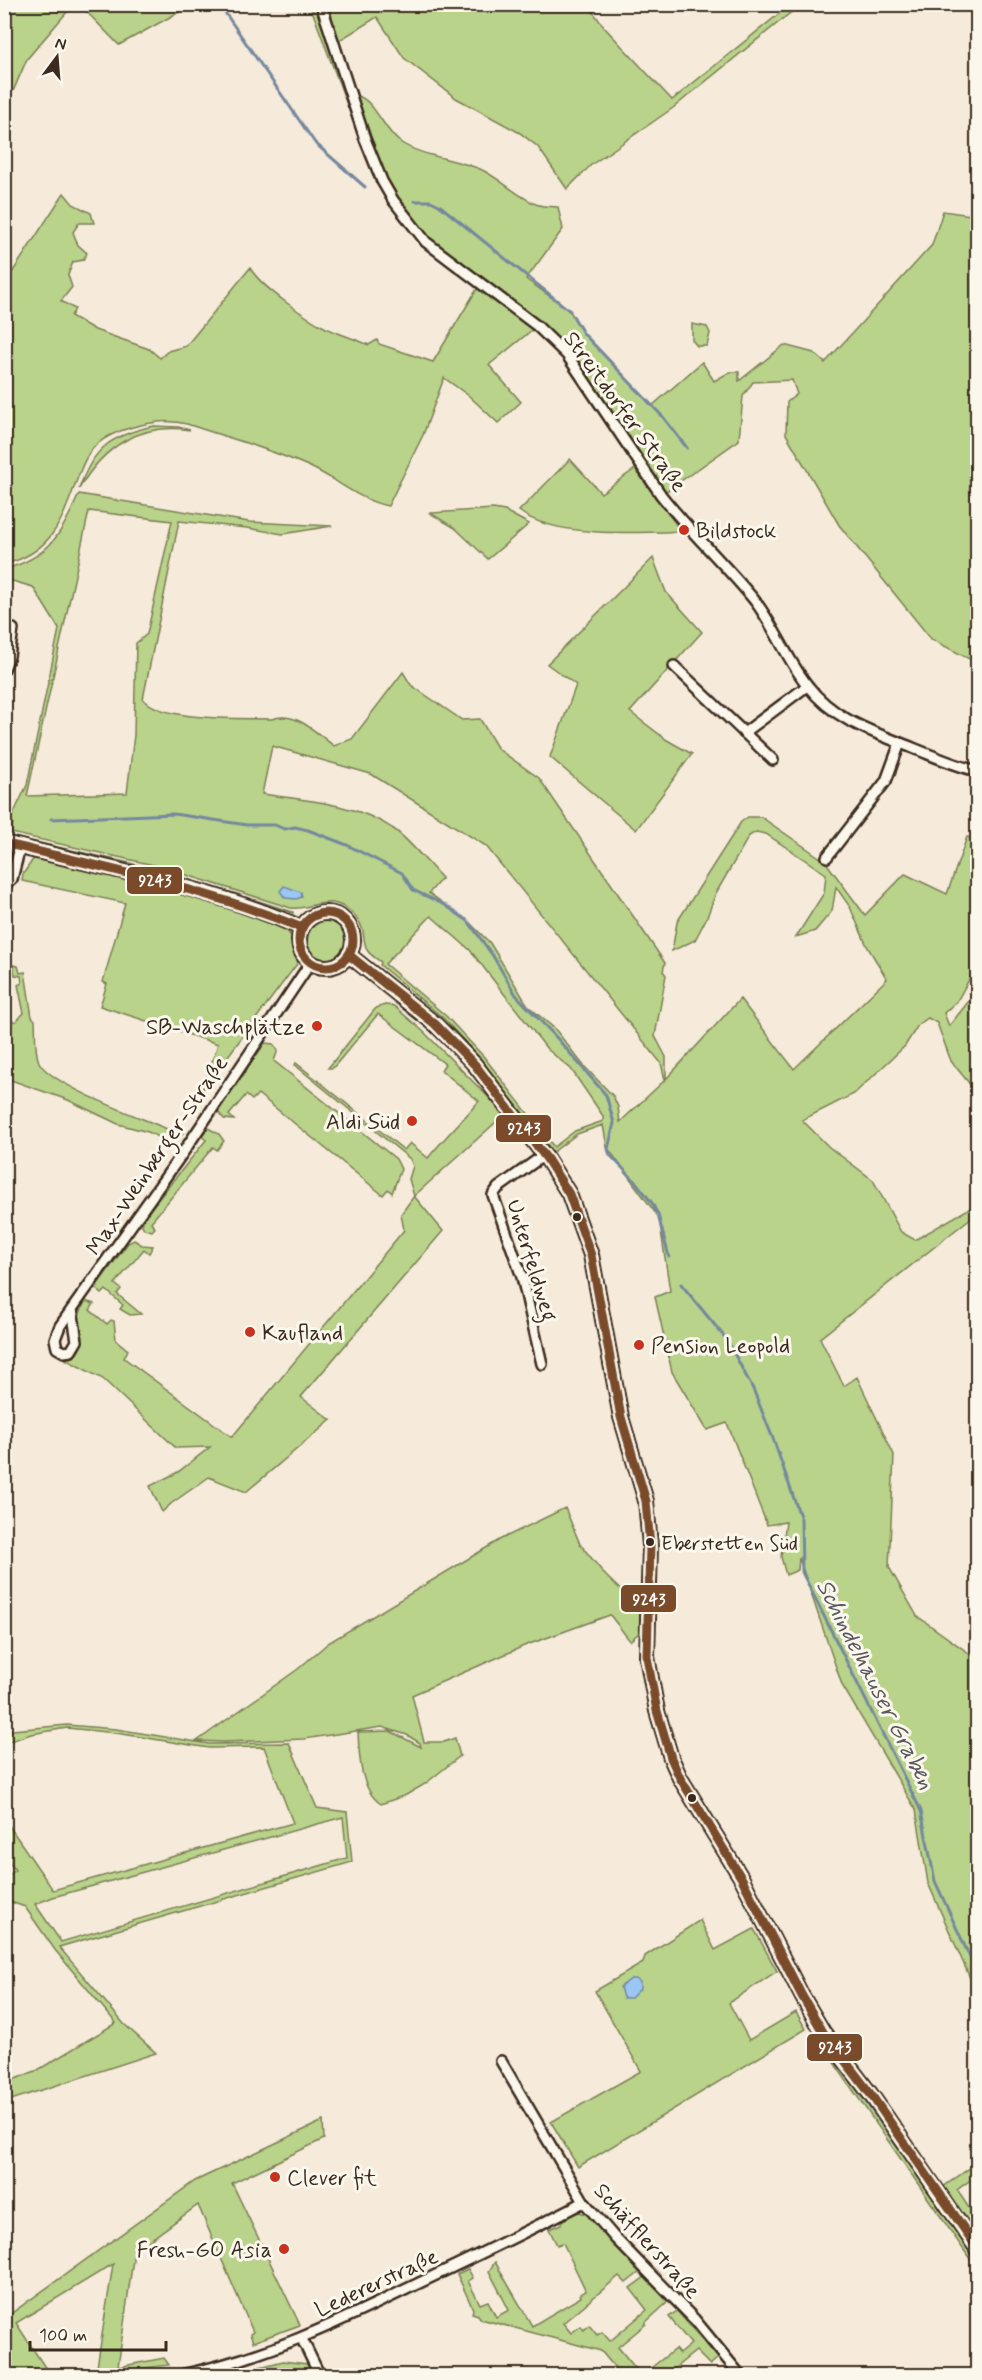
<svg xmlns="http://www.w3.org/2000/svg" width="982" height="2380" font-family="Mynerve,sans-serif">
  <rect width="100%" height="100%" fill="#f6ebda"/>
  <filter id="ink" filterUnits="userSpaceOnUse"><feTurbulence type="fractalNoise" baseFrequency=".0167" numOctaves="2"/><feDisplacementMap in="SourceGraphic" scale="12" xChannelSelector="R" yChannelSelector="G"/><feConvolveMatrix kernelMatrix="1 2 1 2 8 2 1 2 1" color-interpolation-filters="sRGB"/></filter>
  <g filter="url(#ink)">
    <g fill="#b9d38a" stroke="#7a7e54" stroke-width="1.5" fill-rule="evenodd">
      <path d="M5,4L73,5L27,59L14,89L5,101Z"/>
      <path d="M80,5H192L119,45Z"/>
      <path d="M310,5H588L604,27L672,100L790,5H800L673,108L591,165L567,189L538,147L520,133L456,98L404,58L377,17L338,41L357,96C374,99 384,131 400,142C420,156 456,159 480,169C499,177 521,200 539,205C545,207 552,206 558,207L563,229L526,279L570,311L583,333L652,406L702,362L714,381L730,372H739V381L784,345L814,353L825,363L932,245L943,211L971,215L977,214V663L931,639L839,525L786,434L787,402L797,394L792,380L753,382L743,396L739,440L661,495L585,381L537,326L489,365L521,402L498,423L469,396L444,378L423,435L388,506C358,500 337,479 310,467C271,449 228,438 187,424C168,419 152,422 133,427C118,431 103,437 92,449C85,457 82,467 78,477C62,520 53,552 5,564L4,285L64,193L73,204L91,213L94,223H79L73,232L78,245L87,253L83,260L73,262L68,275L72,287L61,301L75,309L71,316L95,330L149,349L160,358L168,351L186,346L250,268C261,287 305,317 326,328C339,334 355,339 369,345L377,340L379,344L433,362L480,284L452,264L376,183Z"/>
      <path d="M692,324L707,327L710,333L707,346H697L692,340Z"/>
      <path d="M154,426L178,427L190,430C140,422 103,447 79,489C93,448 111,435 154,426Z"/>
      <path d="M570,459L601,493L635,469L681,531C640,533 552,538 519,511Z"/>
      <path d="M79,494L249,522L332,526L283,534L247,528L179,521L143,699C164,722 241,718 272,719C296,710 316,733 334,746L352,739L403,672L411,685L462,720L480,719L498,749L539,778L665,963L663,971L666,975L655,1036L666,1057V1079L740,999L794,1069L887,979L867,946L850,907L836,887L832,911L815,931L796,937L824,893L826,874L766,834L756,832L749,836L716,893L707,917L695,940L672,951L677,922L741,822L748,817H761L825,861L865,915L905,874L947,894L967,837L977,840V965L957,1001L944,1013L949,1026L977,991V1093L951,1061L937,1023L928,1018L918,1025L905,1046L854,1094L802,1120L829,1147L873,1180L901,1232L915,1240L977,1204V1213L820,1338L844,1386L857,1377L894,1455L889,1567L917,1616L977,1659V1994L928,1883L916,1810L842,1685L799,1558L798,1570L786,1575L781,1557L786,1522L767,1525L727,1423L707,1430L672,1372L655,1297L670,1291L659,1218L607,1147L603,1125L577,1134L553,1152L481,1059L443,1018L380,965L381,962C377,959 370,955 367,950C364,944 364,938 363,931C359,917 348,906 333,903C318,901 305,910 291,908L158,866L11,833L13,823H9L6,832L5,831L4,808L12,809L11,819L27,785L59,629L33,587L5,579V569C50,557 61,534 79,494ZM89,511L172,521L147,634L136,643L134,735L127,793L27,796ZM272,746L371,774L486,846L661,1063L665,1080L620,1122L618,1107L613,1096L584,1066L555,1029L528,1006L490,943L468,921L429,893L442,878C428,864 408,838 392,828C355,803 305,800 262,794ZM431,916L470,950L547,1049L571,1069L603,1116V1121L575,1131L554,1147L484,1057L446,1016L385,964Z"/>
      <path d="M493,509L505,511L529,524L488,559L455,528L430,513Z"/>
      <path d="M653,558L666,592L702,632L630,712L667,740L692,754L636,830L550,757L576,685L547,664Z"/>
      <path d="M12,837L130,863L241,895V897C204,886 167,874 129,865C100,859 34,852 12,837Z"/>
      <path d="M39,857L183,890L266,920L285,929L292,937L299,955L297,964L201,1092L218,1044L100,1006L107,984L103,982L125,903L22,881L23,874L34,858Z"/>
      <path d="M246,897L293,912V913L246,899Z"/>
      <circle cx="326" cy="941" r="23"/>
      <path d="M13,965L18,966L20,973L25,972L32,1017L35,1020C36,1033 34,1050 39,1062C50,1085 140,1117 167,1129L173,1130L178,1126L184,1131L178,1140L168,1137L165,1140L148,1132L118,1124L68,1100L5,1078V1022L16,1021L24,1013L18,985L22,983L21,976L15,975Z"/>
      <path d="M385,1005L394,1006L424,1032L505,1114L414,1196L443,1231L301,1397L331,1420L246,1492L209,1477L172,1503L162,1512L150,1486L178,1472L210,1447L176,1448L103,1379L65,1359L74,1357C89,1340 76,1337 78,1320C79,1314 83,1307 85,1301L94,1304L90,1310L107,1324L111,1320L114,1321L116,1340L128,1350L124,1358L232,1437L404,1230L401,1214L414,1196L409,1179L413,1166L410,1159L295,1065L296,1063L404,1150L410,1143L428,1158C445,1137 462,1121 479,1101L441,1070L445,1064L378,1014L333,1068H328L376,1008Z"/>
      <path d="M265,1043L273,1044L278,1050L274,1061L396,1159L401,1169L392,1193L388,1189L383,1195L258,1094L252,1100L246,1095L229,1115L234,1120L224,1119L219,1113V1109Z"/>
      <path d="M208,1128L219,1134L224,1141L217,1150L213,1147L151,1222L155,1228L152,1231L144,1229L142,1225L144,1217L206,1140L201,1136Z"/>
      <path d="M134,1240L142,1245L153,1246L149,1253L144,1249L115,1284L121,1289L117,1294L141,1314L130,1315L120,1309L123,1305L106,1290L102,1294L97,1290L98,1284L128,1243Z"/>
      <path d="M565,1508L580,1544L606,1576L639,1608L641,1631L630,1641L610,1615L524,1646L412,1695L424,1742H444L455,1738L460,1756L425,1784L406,1795L381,1804C360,1790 359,1755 358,1732L390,1731L421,1747L420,1743L407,1735L382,1727L304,1739L224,1742L197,1741L298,1669L328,1643L501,1539Z"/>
      <path d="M67,1725L116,1729L209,1744L289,1743L317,1808L347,1812L352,1862L59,1947L124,2024L156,2053L5,2102V2083L38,2070L116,2023L55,1950L25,1907L5,1900V1879L15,1870L5,1856V1820L53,1890L293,1823L264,1747L209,1748L116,1733L67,1728L31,1734L5,1743V1732L12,1730ZM343,1817L347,1858L61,1942L35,1904L53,1897Z"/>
      <path d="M700,1920L715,1950L754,1929L777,1971L729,2003L749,2040L796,2012L806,2029L578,2167L551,2122L641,2071L595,1991L643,1963L645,1956Z"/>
      <path d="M820,2036H822L977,2257V2269L819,2041Z"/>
      <path d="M323,2121L324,2139L232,2183L300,2325L253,2342L250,2334L253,2332L198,2205L134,2252L118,2367L164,2358L169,2365L96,2374L113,2264L16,2323L50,2375H5V2318L195,2181Z"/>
      <path d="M977,2163V2175L957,2190L977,2220V2237L943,2187Z"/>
      <path d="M579,2212L588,2215L640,2272L626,2283L619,2276L563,2323L571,2333L581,2326L584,2330L589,2325L597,2335L602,2332L610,2341L647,2310L630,2288L645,2277L668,2302L646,2322V2324L618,2347L641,2375H621L601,2351L481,2319L478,2315L472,2313L473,2309L457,2274L468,2269L473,2278L468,2281L480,2304L488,2301L496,2317L509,2310L489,2271L495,2262L532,2326L581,2297L580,2294L586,2291L563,2243L557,2245L549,2229L561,2224L563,2217Z"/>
      <path d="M677,2311L718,2358L710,2365L696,2351L666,2375H642L675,2349L679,2354L691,2344L669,2317Z"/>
      <path d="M283,2361L307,2364L312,2375H278L279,2368L248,2375H229Z"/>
    </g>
    <g fill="#9ac7f4" stroke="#74889e" stroke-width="1.5">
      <path d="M284,886L301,892L302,897L296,899L285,898L280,891Z"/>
      <path d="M631,1979H636L640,1982V1989L631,1998H623L620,1987Z"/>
    </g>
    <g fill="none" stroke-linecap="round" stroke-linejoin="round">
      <g stroke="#74889e" stroke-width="3">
        <path d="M219,4L315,143L365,187"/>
        <path d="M415,201H431L439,205L570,311"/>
        <path d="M573,316L583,333L663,417L687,448"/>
        <path d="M51,819L174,814L247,825H275L284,829L295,827L308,830L347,845L402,873L413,890L445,905L468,921L493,956L516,995L556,1037L606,1095L614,1123L608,1149L610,1155L635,1181L652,1203L658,1215L669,1257"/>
        <path d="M681,1284L727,1340L753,1389L774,1441L801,1519L802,1572L921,1811L935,1881L978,1975"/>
        <path d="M840,2065L950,2221"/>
      </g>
      <g stroke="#3b2a1e" stroke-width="14">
        <g id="street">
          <path d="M321,4L365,139L382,181L393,200L426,242L537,326L567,355L661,495C690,532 725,564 755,601C775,627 787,660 808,686C835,721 874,732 913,748C934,756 955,766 978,771"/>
          <path d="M674,666L773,760"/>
          <path d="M4,669L9,656L13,629"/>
          <path d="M744,733L807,686"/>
          <path d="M827,857L886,781L900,743"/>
          <path d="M4,886L12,879L20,847"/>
          <path d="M72,1309L77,1341L71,1351L64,1352L57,1348L55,1339L60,1326L182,1154L311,962"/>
          <path d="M542,1364L522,1277L493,1195L498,1188L544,1155"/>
          <path d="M501,2061L584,2202L615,2238L695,2320L741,2376"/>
          <path d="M302,2339L320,2376"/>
          <path d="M176,2376C263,2359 337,2323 415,2285C472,2258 528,2231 584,2202"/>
        </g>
      </g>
      <g stroke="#3b2a1e" stroke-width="18">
        <g id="secondary">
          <path d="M4,843C107,869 204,885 302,928"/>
          <circle cx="326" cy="940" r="27"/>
          <path d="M349,955L435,1024L455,1044L475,1065L547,1159L569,1194L591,1255L621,1417L646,1501L650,1546L647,1657L657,1711L671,1758L680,1778L742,1879L802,1996L823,2032L872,2096L978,2250"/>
        </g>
      </g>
      <use href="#street" stroke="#fbf7ec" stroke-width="9"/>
      <use href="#secondary" stroke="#fbf7ec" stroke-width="14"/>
      <g stroke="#fbf7ec" stroke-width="14">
        <g id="bus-1">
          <path d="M4,843C105,868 206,889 302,928"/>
          <circle cx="326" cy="940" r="27"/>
          <path d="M349,955L435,1024L475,1065L547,1159L569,1194L591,1255L621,1417L646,1501L650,1546L647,1657L657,1711L671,1758L680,1778L742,1879L802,1996L823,2032L872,2096L978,2249"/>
        </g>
      </g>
      <use href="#bus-1" stroke="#7a4b2a" stroke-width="9"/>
    </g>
  </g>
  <g fill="#c8321e" stroke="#fbf7ec" stroke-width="2">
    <circle cx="684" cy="530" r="6"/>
    <circle cx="317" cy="1026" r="6"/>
    <circle cx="412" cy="1121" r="6"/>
    <circle cx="250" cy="1332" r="6"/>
    <circle cx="639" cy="1345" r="6"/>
    <circle cx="275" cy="2177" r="6"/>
    <circle cx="284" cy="2249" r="6"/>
  </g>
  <g fill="#3b2a1e" stroke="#fbf7ec" stroke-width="2">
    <circle cx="577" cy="1217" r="5"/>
    <circle cx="650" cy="1542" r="5"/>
    <circle cx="692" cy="1798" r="5"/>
  </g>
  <g text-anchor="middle" stroke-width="6" stroke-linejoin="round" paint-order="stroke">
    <g font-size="20" fill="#3b2a1e" stroke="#fbf7ec" text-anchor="start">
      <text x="661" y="1550">Eberstetten Süd</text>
    </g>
    <g font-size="22" fill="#3b2a1e" stroke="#fbf7ec">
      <text transform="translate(626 411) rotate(54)" y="8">Streitdorfer Straße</text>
      <text transform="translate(156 1155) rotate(-56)" y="8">Max-Weinberger-Straße</text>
      <text transform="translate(533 1260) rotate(73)" y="8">Unterfeldweg</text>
      <text transform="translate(648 2240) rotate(48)" y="8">Schäfflerstraße</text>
      <text transform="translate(376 2282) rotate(-25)" y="8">Ledererstraße</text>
    </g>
    <g font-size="22" fill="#3b2a1e" stroke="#fbf7ec" text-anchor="start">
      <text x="696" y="538">Bildstock</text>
      <text x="305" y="1034" text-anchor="end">SB-Waschplätze</text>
      <text x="400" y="1129" text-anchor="end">Aldi Süd</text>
      <text x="262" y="1340">Kaufland</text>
      <text x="651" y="1353">Pension Leopold</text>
      <text x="287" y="2185">Clever fit</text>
      <text x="272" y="2257" text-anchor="end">Fresh-GO Asia</text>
    </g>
    <g font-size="24" font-style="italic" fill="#58595e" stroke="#fbf7ec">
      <text transform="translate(876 1684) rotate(63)" y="8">Schindelhauser Graben</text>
    </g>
  </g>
  <g stroke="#fbf7ec" stroke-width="2">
    <rect x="126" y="866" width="57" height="29" rx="6" fill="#7a4b2a"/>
    <rect x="495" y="1114" width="57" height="29" rx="6" fill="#7a4b2a"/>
    <rect x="620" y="1584" width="57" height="29" rx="6" fill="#7a4b2a"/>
    <rect x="806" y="2033" width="57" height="29" rx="6" fill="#7a4b2a"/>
  </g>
  <g font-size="16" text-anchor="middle" font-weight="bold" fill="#fff">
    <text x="155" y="886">9243</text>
    <text x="524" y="1134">9243</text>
    <text x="649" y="1605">9243</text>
    <text x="835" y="2053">9243</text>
  </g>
  <rect width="982" height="2380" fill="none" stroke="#fbf7ec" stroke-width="24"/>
  <rect x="12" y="12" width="958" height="2356" fill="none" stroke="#3b2a1e" stroke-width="2" filter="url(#ink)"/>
  <g transform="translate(57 57) rotate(16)" stroke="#fbf7ec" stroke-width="4.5" paint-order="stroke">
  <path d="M0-4.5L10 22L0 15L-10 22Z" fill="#3b2a1e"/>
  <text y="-9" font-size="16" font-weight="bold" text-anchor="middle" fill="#3b2a1e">N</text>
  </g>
  <path d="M30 2341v9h136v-9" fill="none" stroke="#3b2a1e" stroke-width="3"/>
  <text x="39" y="2341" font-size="18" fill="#3b2a1e" stroke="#fbf7ec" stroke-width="4.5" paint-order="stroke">100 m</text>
</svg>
